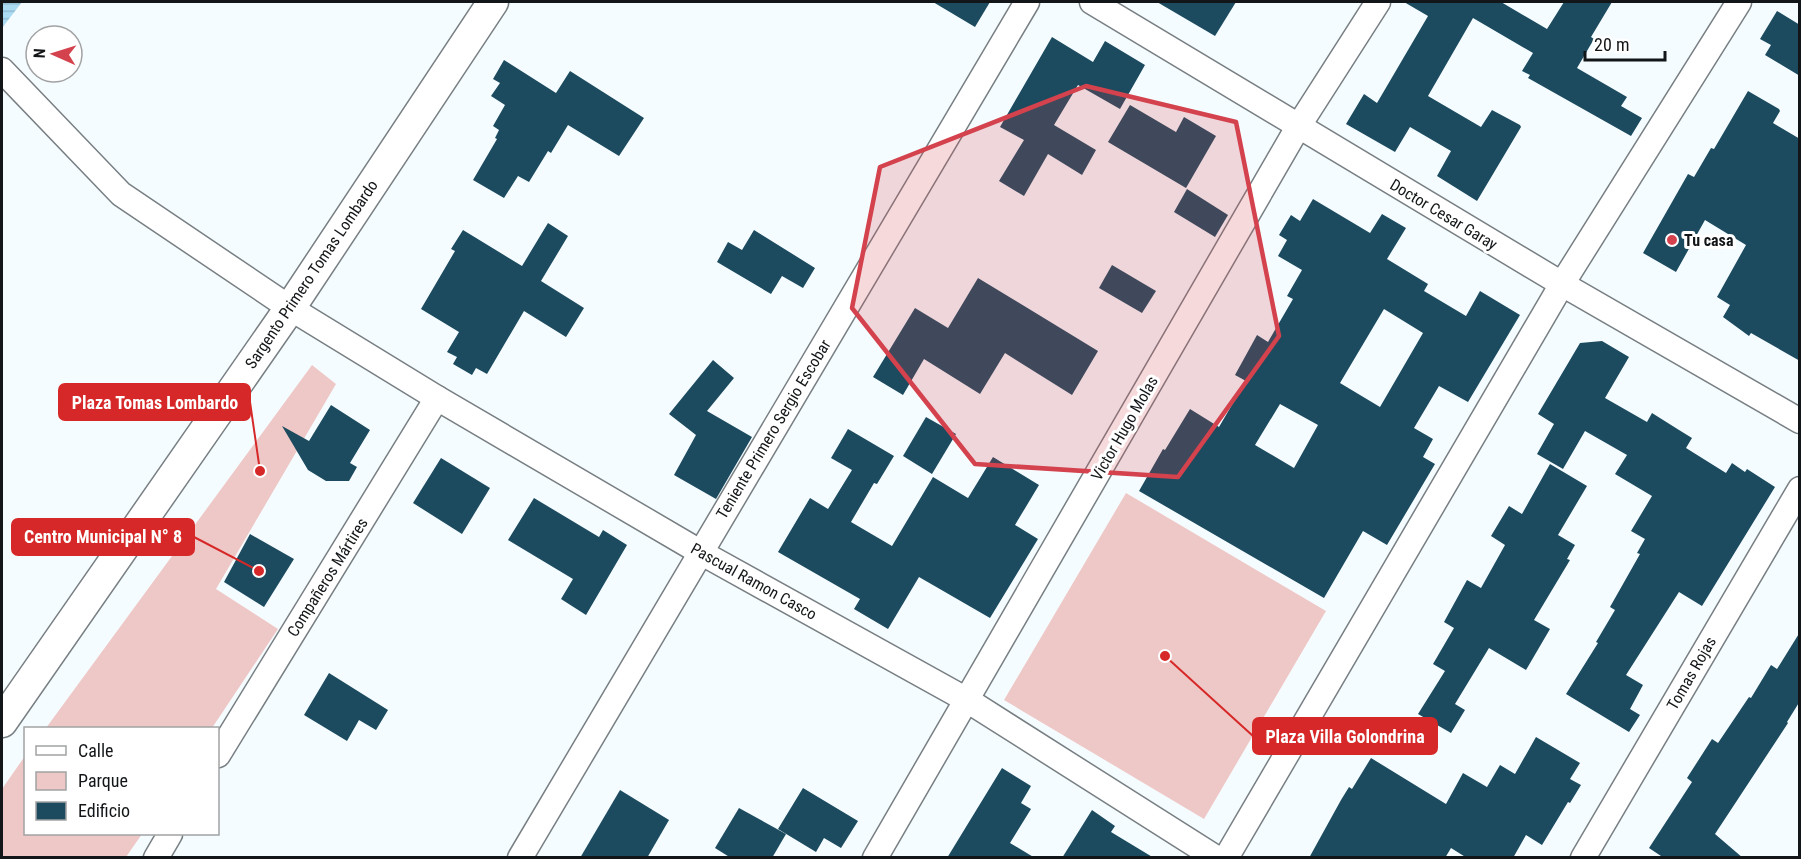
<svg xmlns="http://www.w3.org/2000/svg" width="1801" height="859" font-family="'Roboto Condensed',sans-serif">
  <defs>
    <pattern id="water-rules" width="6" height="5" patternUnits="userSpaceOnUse" patternTransform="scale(1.5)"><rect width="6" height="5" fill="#aadbf3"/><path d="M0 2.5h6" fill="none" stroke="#91bbd0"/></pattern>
  </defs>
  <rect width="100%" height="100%" fill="#f5fcff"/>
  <g fill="#eec8c6">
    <path d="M312,365L336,384L216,589L278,629L212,728H46Z"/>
    <path d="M1126,493L1326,611L1204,819L1004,700Z"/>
    <path d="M25,756L26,834H142L126,857H2V789Z"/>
  </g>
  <path fill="url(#water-rules)" d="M2,2H22L2,28Z"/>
  <g fill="#1c4b5f" fill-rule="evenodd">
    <path d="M933,2H990L975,27Z"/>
    <path d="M1157,2H1236L1215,36Z"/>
    <path d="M1404,2H1501L1547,29L1564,2H1612L1591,37L1594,39L1577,68L1627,97L1621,106L1642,118L1631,136L1528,78L1530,75L1522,71L1533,53L1473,18L1428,96L1481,127L1492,110L1520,125L1521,127L1477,201L1437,176L1451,151L1410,127L1395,152L1346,124L1364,94L1377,103L1428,16Z"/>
    <path d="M1777,11L1800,25V76L1765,55L1771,45L1760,39Z"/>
    <path d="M1052,37L1093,62L1105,41L1145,65L1120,109L1078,85L1054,125L1096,150L1082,175L1048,154L1024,196L999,181L1024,140L1000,127Z"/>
    <path d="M504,60L556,93L570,71L644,118L619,156L568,125L551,153L548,151L529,182L518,176L504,198L473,180L497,139L495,138L499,130L493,126L505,105L491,96L500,83L493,79Z"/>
    <path d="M1748,91L1779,109L1780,111L1773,123L1800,139V361L1751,333L1749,336L1723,317L1730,305L1717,297L1746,245L1705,220L1676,272L1643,253L1688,174L1694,177L1711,148L1714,149Z"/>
    <path d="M1130,105L1176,132L1184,117L1216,136L1186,188L1108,142Z"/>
    <path d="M1187,189L1228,215L1215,237L1174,212Z"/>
    <path d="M1313,199L1370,233L1382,214L1406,228L1387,259L1428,284L1424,291L1466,316L1480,291L1520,315L1468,402L1439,386L1414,428L1433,439L1423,457L1435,464L1387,545L1363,531L1324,598L1139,491L1163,449L1165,450L1190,409L1219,427L1246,381L1235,375L1257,335L1268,342L1293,299L1287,296L1302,270L1278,256L1287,240L1279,235L1291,215L1300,221ZM1384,309L1423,333L1380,407L1340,383ZM1280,404L1318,425L1294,468L1255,445Z"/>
    <path d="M548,223L568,236L541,281L584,308L566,337L524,311L487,374L476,368L472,375L453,364L457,357L447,352L459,332L421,309L455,251L451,249L463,230L522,266Z"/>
    <path d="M754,230L815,268L803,288L782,276L771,294L717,262L728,242L742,250Z"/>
    <path d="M1112,265L1156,291L1142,313L1099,288Z"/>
    <path d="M978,278L1098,351L1072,395L1005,353L980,394L924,359L903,395L873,377L915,308L948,328Z"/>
    <path d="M1602,341L1629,357L1605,398L1647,422L1652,413L1679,430L1692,438L1686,448L1726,473L1732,463L1745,472L1747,469L1775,487L1702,606L1679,592L1626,675L1643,685L1630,709L1640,715L1629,732L1566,694L1598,643L1596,642L1615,610L1610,607L1640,554L1637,553L1645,539L1631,531L1652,496L1615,474L1627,455L1585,431L1563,469L1537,454L1554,424L1538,414L1580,343Z"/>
    <path d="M713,360L734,378L707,411L752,437L716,499L674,475L696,435L669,414Z"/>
    <path d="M331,405L370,430L350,463L357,467L349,481H326L308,470L282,426L309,441Z"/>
    <path d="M926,417L956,434L932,474L903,456Z"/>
    <path d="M848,429L894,456L877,484L874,483L851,522L892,546L933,477L968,498L993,457L1039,485L1015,525L1038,539L990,618L919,577L888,629L854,609L860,599L778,552L810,498L828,509L852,470L831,458Z"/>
    <path d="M441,458L490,488L462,534L413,503Z"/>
    <path d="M1550,464L1587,486L1558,535L1575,545L1567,559L1570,560L1534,620L1550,629L1526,670L1489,648L1455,704L1465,710L1451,733L1418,714L1445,671L1433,664L1454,628L1444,622L1467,580L1481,588L1505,545L1491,536L1509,506L1522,514Z"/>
    <path d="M534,498L599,537L603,530L627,545L586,615L561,599L573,579L508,540Z"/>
    <path d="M250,534L294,559L264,607L224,582Z"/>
    <path d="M1800,632V701L1787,722L1788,723L1715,834L1743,858H1664L1649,848L1692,782L1687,778L1712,739L1718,743L1749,697L1751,698L1771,665L1777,669Z"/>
    <path d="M329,673L388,710L376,730L359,720L347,741L304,715Z"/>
    <path d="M1536,737L1580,763L1570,779L1581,785L1570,803L1568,802L1542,845L1526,835L1513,858H1467L1451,848L1445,858H1309L1341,800L1349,787L1352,789L1371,758L1446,804L1463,773L1487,787L1500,765L1515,774Z"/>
    <path d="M1002,768L1031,786L1021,803L1031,809L1010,843L1035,858H947Z"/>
    <path d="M803,788L858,821L841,848L824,838L816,852L778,829Z"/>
    <path d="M620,790L669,820L647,858H580Z"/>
    <path d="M739,808L786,834L772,858H731L715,848Z"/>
    <path d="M1092,810L1115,826L1111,832L1154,858H1062Z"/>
  </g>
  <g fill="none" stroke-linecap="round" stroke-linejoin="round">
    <g stroke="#787f83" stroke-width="27">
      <g id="minor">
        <path d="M1092,2L1562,284L1800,421"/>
        <path d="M2,70L121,194L290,308L437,398L700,552L967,700L1216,858"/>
        <path d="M218,755L437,398"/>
        <path d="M156,858L170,834"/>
        <path d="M520,858L1027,2"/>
        <path d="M875,858L1298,127L1378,2"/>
        <path d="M1226,858L1562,284L1739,2"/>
        <path d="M1583,858L1800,489"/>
      </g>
    </g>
    <g stroke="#787f83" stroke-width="33">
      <path id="tertiary" d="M2,722L290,308L493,2"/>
    </g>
    <use href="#minor" stroke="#fff" stroke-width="24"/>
    <use href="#tertiary" stroke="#fff" stroke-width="30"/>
  </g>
  <path fill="#d3424d" fill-opacity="0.2" stroke="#d3424d" stroke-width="4.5" stroke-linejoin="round" d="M1086,86L1236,122L1279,336L1178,477L975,464L852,308L880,167Z"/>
  <circle fill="#d3424d" stroke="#fff" stroke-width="2" cx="1672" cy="240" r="6"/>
  <g text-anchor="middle" stroke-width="6" stroke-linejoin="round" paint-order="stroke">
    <g font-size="16" fill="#131618" stroke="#fff">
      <text transform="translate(1444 214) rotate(31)" y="6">Doctor Cesar Garay</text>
      <text transform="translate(311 274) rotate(-56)" y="6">Sargento Primero Tomas Lombardo</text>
      <text transform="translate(1124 428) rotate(-60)" y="6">Victor Hugo Molas</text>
      <text transform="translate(773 429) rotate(-59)" y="6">Teniente Primero Sergio Escobar</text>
      <text transform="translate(327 577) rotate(-58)" y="6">Compañeros Mártires</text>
      <text transform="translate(754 581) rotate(29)" y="6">Pascual Ramon Casco</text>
      <text transform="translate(1691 673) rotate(-60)" y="6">Tomas Rojas</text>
    </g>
    <g font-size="16" font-weight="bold" fill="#131618" stroke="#fff" text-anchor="start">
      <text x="1684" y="246">Tu casa</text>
    </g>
  </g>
  <path fill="none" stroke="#d62828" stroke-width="2" d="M260 471L250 402M259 571L194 537M1165 656L1253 736"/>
  <g fill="#d62828" stroke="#fff" stroke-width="2">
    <circle cx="260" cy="471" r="6"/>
    <circle cx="259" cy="571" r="6"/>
    <circle cx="1165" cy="656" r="6"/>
  </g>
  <g fill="#d62828" stroke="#d62828" stroke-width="2">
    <rect x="59" y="384" width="191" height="36" rx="6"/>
    <rect x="12" y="519" width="182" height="36" rx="6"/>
    <rect x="1253" y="718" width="184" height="36" rx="6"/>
  </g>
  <g font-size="18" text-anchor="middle" font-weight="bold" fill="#fff">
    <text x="155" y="409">Plaza Tomas Lombardo</text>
    <text x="103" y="543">Centro Municipal N° 8</text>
    <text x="1345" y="743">Plaza Villa Golondrina</text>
  </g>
  <rect width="1801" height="859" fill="none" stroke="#131618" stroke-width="6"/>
  <rect x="24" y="727" width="195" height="108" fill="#ffffff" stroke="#a1a2a3" stroke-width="1.5"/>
  <rect x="36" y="746" width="30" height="9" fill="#ffffff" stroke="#a1a2a3" stroke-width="1.5"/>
  <text x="78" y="757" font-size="18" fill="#131618">Calle</text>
  <rect x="36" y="772" width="30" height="18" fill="#eec8c6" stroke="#a1a2a3" stroke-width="1.5"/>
  <text x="78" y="787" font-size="18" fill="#131618">Parque</text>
  <rect x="36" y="802" width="30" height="18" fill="#1c4b5f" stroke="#a1a2a3" stroke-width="1.5"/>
  <text x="78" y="817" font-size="18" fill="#131618">Edificio</text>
  <g transform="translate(54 54) rotate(273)"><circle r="28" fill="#ffffff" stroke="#a1a2a3" stroke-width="1.5"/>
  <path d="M0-4.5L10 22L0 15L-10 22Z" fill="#d3424d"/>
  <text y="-9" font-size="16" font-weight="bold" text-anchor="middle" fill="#131618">N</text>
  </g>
  <path d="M1585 51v9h80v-9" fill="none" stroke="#131618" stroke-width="3"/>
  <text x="1594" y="51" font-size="18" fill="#131618" stroke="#ffffff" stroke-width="4.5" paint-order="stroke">20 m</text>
</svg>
